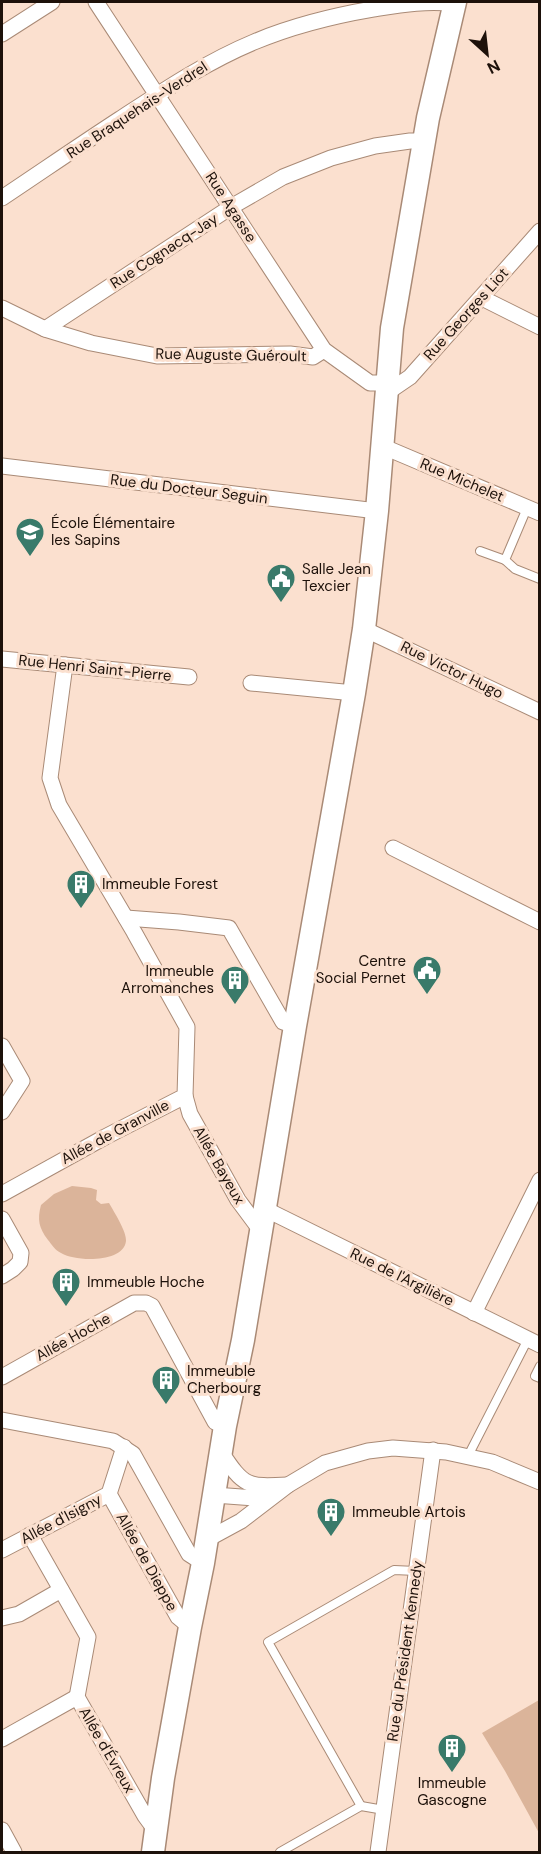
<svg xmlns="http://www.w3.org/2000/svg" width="541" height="1854" font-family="'DM Sans',sans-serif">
  <rect width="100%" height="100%" fill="#fbe0cf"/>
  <g fill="#dbb49a">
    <path d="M72,1186L91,1188L97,1190L96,1200L101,1204L109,1203C114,1212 127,1232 126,1241C124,1263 75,1262 61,1253C55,1250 52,1245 48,1240C39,1228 37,1220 41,1205L54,1194Z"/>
    <path d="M539,1700V1833L505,1771L482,1733Z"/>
  </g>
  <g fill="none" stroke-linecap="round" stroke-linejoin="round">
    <g stroke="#a98a76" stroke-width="10">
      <g id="lane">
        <path d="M527,508L505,560L515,569L540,579"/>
        <path d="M480,551L505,560"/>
        <path d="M540,1366L535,1376L540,1378"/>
        <path d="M468,1456L528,1339"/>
        <path d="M361,1806L268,1642L394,1570L416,1571"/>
        <path d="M280,1852L361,1806L384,1810"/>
      </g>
    </g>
    <g stroke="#a98a76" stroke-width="17">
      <g id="street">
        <path d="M96,2L324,350L370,383H388"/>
        <path d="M2,34L52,2"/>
        <path d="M2,198C41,172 80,145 120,119C163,91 206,62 254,42C292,26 332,16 373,9C399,5 428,0 455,4"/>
        <path d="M482,298L540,327"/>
        <path d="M2,308L45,329L91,343L157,356L290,354L313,357L324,350"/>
        <path d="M45,329L231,207L283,177L331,158L375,146L410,141H424"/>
        <path d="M388,392L410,377L540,231"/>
        <path d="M384,447L540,513"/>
        <path d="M2,466L377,511"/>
        <path d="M364,629L540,712"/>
        <path d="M2,659L189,677"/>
        <path d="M251,683L354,693"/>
        <path d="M393,848L540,922"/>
        <path d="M126,918L179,922L229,928L283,1022L295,1026"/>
        <path d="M2,1046L22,1081L2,1112"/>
        <path d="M185,1096L190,1114L238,1200L261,1231"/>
        <path d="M2,1194L105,1137L185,1096L187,1027L134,932L59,805L50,778L65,665"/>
        <path d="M265,1209L540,1345"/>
        <path d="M2,1219L21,1253L20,1262L13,1269L2,1276"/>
        <path d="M474,1313L540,1180"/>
        <path d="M2,1377L134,1303H146L152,1306L215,1422L225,1426"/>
        <path d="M2,1420L113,1441L133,1454L189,1554L203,1563"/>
        <path d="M221,1452C244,1487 247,1487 288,1485"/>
        <path d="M109,1494L178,1617L190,1627"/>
        <path d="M214,1495L255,1498L271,1491"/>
        <path d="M30,1535L88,1637L77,1697L145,1816L156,1831"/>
        <path d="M206,1540L241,1521L288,1485L325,1463L368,1451L393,1448L446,1452L492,1462L540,1482"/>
        <path d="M2,1550L109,1494L124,1447"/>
        <path d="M2,1618L19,1614L61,1590"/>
        <path d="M2,1739L77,1697"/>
        <path d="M2,1830L14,1852"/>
        <path d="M378,1852L433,1450"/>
      </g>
    </g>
    <g stroke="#a98a76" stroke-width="25">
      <path id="secondary" d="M153,1852L163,1778L190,1627L203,1563L225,1426L243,1340L295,1026L354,693L364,629L377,511L392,328L428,118L455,2"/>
    </g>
    <use href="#lane" stroke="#fff" stroke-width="8"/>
    <use href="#street" stroke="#fff" stroke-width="15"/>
    <use href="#secondary" stroke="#fff" stroke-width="22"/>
  </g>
  <defs>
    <g id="school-pin" transform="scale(1.5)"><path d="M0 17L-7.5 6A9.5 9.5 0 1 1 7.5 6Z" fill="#397a6a" stroke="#fbe0cf"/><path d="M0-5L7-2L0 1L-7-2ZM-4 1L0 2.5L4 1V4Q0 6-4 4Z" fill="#fff"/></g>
    <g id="civic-pin" transform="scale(1.5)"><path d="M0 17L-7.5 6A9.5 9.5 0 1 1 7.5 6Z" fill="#397a6a" stroke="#fbe0cf"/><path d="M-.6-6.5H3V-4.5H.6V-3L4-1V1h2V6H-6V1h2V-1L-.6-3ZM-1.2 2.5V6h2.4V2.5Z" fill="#fff"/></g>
    <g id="building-pin" transform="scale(1.5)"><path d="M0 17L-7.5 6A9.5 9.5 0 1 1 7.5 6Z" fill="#397a6a" stroke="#fbe0cf"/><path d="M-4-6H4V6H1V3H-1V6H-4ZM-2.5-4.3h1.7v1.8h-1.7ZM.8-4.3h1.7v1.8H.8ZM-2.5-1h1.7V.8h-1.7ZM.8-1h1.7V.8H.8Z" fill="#fff"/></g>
  </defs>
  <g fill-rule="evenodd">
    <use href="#school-pin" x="30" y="532"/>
    <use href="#civic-pin" x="281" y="578"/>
    <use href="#building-pin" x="81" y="884"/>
    <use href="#civic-pin" x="427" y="970"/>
    <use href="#building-pin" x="235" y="980"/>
    <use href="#building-pin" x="66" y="1282"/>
    <use href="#building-pin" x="166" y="1380"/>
    <use href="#building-pin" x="331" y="1512"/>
    <use href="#building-pin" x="452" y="1748"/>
  </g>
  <g text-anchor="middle" stroke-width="6" stroke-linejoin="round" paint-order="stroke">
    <g font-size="15" fill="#1d110a" stroke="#fbe0cf">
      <text transform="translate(137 110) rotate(-33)" y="5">Rue Braquehais-Verdrel</text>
      <text transform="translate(231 207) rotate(57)" y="5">Rue Agasse</text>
      <text transform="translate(164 251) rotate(-33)" y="5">Rue Cognacq-Jay</text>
      <text transform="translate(466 314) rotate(-48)" y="5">Rue Georges Liot</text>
      <text transform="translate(231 355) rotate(1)" y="5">Rue Auguste Guéroult</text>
      <text transform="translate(462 480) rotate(23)" y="5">Rue Michelet</text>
      <text transform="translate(189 489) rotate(7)" y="5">Rue du Docteur Seguin</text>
      <text transform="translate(95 668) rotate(6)" y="5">Rue Henri Saint-Pierre</text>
      <text transform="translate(452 670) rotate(26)" y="5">Rue Victor Hugo</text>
      <text transform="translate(115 1132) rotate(-28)" y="5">Allée de Granville</text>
      <text transform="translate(219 1165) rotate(60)" y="5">Allée Bayeux</text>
      <text transform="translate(402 1277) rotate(26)" y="5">Rue de l'Argilière</text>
      <text transform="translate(73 1337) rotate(-29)" y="5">Allée Hoche</text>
      <text transform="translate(61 1519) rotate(-28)" y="5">Allée d'Isigny</text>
      <text transform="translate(147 1562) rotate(61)" y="5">Allée de Dieppe</text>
      <text transform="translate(405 1651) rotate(-82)" y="5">Rue du Président Kennedy</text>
      <text transform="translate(107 1750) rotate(60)" y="5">Allée d'Évreux</text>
    </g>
    <g font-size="15" fill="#1d110a" stroke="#fbe0cf" text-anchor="start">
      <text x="51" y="528">École Élémentaire<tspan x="51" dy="17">les Sapins</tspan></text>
      <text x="302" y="574">Salle Jean<tspan x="302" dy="17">Texcier</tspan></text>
      <text x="102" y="889">Immeuble Forest</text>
      <text x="406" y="966" text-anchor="end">Centre<tspan x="406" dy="17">Social Pernet</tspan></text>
      <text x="214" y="976" text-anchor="end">Immeuble<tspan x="214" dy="17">Arromanches</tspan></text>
      <text x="87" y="1287">Immeuble Hoche</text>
      <text x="187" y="1376">Immeuble<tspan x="187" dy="17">Cherbourg</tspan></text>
      <text x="352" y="1517">Immeuble Artois</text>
      <text x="452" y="1788" text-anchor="middle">Immeuble<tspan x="452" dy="17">Gascogne</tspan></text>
    </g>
  </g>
  <rect width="541" height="1854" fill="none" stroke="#1d110a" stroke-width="6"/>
  <g transform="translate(487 54) rotate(153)" stroke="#fbe0cf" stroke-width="4.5" paint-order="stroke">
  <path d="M0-4.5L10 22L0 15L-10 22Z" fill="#1d110a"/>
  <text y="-9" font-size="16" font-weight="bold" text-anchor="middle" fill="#1d110a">N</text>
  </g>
</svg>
